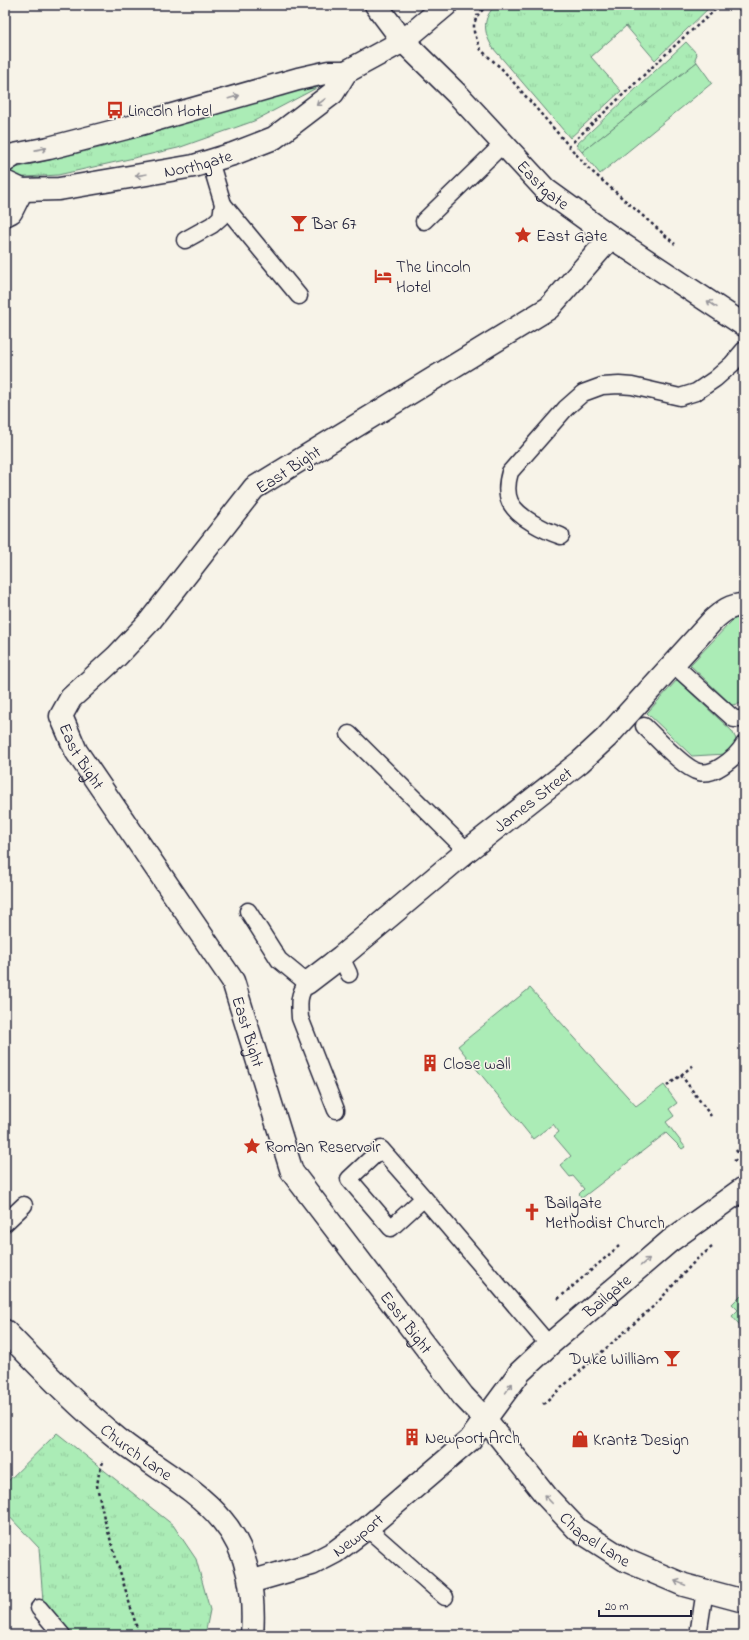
<svg xmlns="http://www.w3.org/2000/svg" width="749" height="1640" font-family="'Indie Flower',sans-serif">
  <defs>
    <pattern id="grass-tufts" width="24" height="20" patternUnits="userSpaceOnUse"><rect width="24" height="20" fill="#abecb6"/><path d="M3 7l-1-3M5 7V3M7 7l1-3M15 17l-1-3M17 17v-4M19 17l1-3" fill="none" stroke="#93ca9d"/></pattern>
  </defs>
  <rect width="100%" height="100%" fill="#f7f3e8"/>
  <filter id="ink" filterUnits="userSpaceOnUse"><feTurbulence type="fractalNoise" baseFrequency=".025" numOctaves="2"/><feDisplacementMap in="SourceGraphic" scale="8" xChannelSelector="R" yChannelSelector="G"/><feConvolveMatrix kernelMatrix="1 2 1 2 8 2 1 2 1" color-interpolation-filters="sRGB"/></filter>
  <g filter="url(#ink)">
    <g fill="url(#grass-tufts)" stroke="#668778">
      <path d="M496,5H712L655,60L626,26L591,57L621,91L570,138L493,48C483,32 482,18 496,5Z"/>
      <path d="M686,42L697,54L695,59L697,62L582,152L576,145Z"/>
      <path d="M324,84L254,121L178,148L58,175L11,178L7,170L103,147L154,130L249,102Z"/>
      <path d="M57,1433L173,1525L196,1559L210,1610L205,1635H65L43,1602L39,1548L5,1512V1484Z"/>
    </g>
    <g fill="#abecb6" stroke="#668778">
      <path d="M697,62L712,83L600,174L582,152Z"/>
      <path d="M744,615V703L732,705L690,665L729,624L734,619Z"/>
      <path d="M677,680L732,731L736,739L734,746L726,754L692,756L647,713Z"/>
      <path d="M530,988L636,1106L664,1085L677,1103L669,1109L674,1116L666,1122L685,1147L682,1149L666,1133L582,1198L579,1194L584,1189L573,1176L570,1177L560,1165L571,1156L554,1136L559,1132L553,1124L533,1139L458,1046Z"/>
      <path d="M744,1292V1330L732,1316L738,1310L732,1304Z"/>
    </g>
    <g fill="none" stroke-linecap="round" stroke-linejoin="round">
      <g stroke="#22223b" stroke-width="19">
        <g id="lane">
          <path d="M223,204L299,296"/>
          <path d="M424,221L503,144"/>
          <path d="M185,240L212,225L221,217L223,204L210,161"/>
          <path d="M561,536C546,531 518,518 510,502C506,493 507,482 510,472L566,408L583,393L602,386L619,385L632,386L680,397L696,392L715,379L732,364L744,350"/>
          <path d="M674,665L734,719H744"/>
          <path d="M644,726C656,737 684,769 699,772C707,774 716,770 722,766C731,760 739,753 744,744"/>
          <path d="M349,734L467,851"/>
          <path d="M248,911L279,960L307,983C298,995 299,1003 300,1018L336,1110"/>
          <path d="M341,957L349,974"/>
          <path d="M424,1198L381,1149L349,1179L391,1228L424,1198L549,1345"/>
          <path d="M5,1223L24,1205"/>
          <path d="M367,1528L445,1597"/>
          <path d="M39,1608L62,1635"/>
          <path d="M698,1635L705,1590"/>
        </g>
      </g>
      <g stroke="#22223b" stroke-width="25">
        <g id="street">
          <path id="s1" d="M446,5L403,41L460,97L546,190L611,237L744,325"/>
          <path id="s2" d="M611,237L549,308L254,488L150,621L116,657L71,698L61,716L76,751L233,981L292,1172L463,1396L486,1420L547,1497L578,1530L625,1560L684,1585L744,1601"/>
          <path id="s3" d="M307,983L341,957L467,851L580,762L606,738L713,620C723,611 730,605 744,605"/>
          <path id="s4" d="M250,1582L312,1564L335,1552L367,1528L470,1440L520,1372L549,1345L670,1241L744,1188"/>
        </g>
      </g>
      <g stroke="#22223b" stroke-width="25">
        <g id="secondary">
          <path d="M5,161L14,155L49,148L130,127L298,79L329,72H346"/>
          <path id="s5" d="M5,182L22,190L59,189L194,166L233,154L274,138L333,93L346,72L403,41L376,5"/>
          <path d="M5,215L11,212L22,190"/>
          <path id="s6" d="M5,1331C41,1368 77,1406 117,1438C150,1465 195,1487 222,1520C249,1551 255,1596 252,1635"/>
        </g>
      </g>
      <g stroke="#22223b" stroke-width="2.5" stroke-dasharray="3 3" stroke-linecap="butt">
        <path d="M487,5L477,16L474,24V32L481,50L502,69L588,168L675,244"/>
        <path d="M573,142L683,38L721,5"/>
        <path d="M681,1075L711,1116"/>
        <path d="M667,1086L695,1064"/>
        <path d="M736,1150L741,1157"/>
        <path d="M734,1161L744,1155"/>
        <path d="M558,1299L619,1246"/>
        <path d="M543,1404L656,1304L696,1260L712,1247"/>
        <path d="M103,1462L99,1473L97,1486L104,1518L139,1635"/>
      </g>
      <use href="#lane" stroke="#f7f3e8" stroke-width="16"/>
      <use href="#street" stroke="#f7f3e8" stroke-width="22"/>
      <use href="#secondary" stroke="#f7f3e8" stroke-width="22"/>
    </g>
    <defs><path id="oneway-shaft" d="M-6 0H5M1.5-3L5.5 0L1.5 3" fill="none" stroke-width="1.6" stroke-linecap="round" stroke-linejoin="round"/></defs>
    <g stroke="#97959a">
      <use href="#oneway-shaft" transform="translate(234 97) rotate(-16)"/>
      <use href="#oneway-shaft" transform="translate(321 102) rotate(143)"/>
      <use href="#oneway-shaft" transform="translate(41 149) rotate(-11)"/>
      <use href="#oneway-shaft" transform="translate(141 175) rotate(170)"/>
      <use href="#oneway-shaft" transform="translate(712 304) rotate(-146)"/>
      <use href="#oneway-shaft" transform="translate(645 1262) rotate(-40)"/>
      <use href="#oneway-shaft" transform="translate(509 1388) rotate(-55)"/>
      <use href="#oneway-shaft" transform="translate(548 1499) rotate(-134)"/>
      <use href="#oneway-shaft" transform="translate(680 1583) rotate(-158)"/>
    </g>
  </g>
  <defs>
    <g id="bus-bare" transform="scale(1.38)"><path d="M-5-6H5V4H4V6H2V4H-2V6H-4V4H-5ZM-3.5-4V0h7V-4ZM-3.5 1.2v1.5H-2V1.2ZM2 1.2v1.5H3.5V1.2Z" fill="#c8321e" stroke="#f7f3e8" stroke-width="2.5" paint-order="stroke"/></g>
    <g id="bar-bare" transform="scale(1.38)"><path d="M-6-5H6L.8 .8V4.5H3.5V6h-7V4.5H-.8V.8Z" fill="#c8321e" stroke="#f7f3e8" stroke-width="2.5" paint-order="stroke"/></g>
    <g id="sight-bare" transform="scale(1.38)"><path d="M0-6L1.8-2.2L6-1.7L2.9 1.2L3.7 5.4L0 3.3L-3.7 5.4L-2.9 1.2L-6-1.7L-1.8-2.2Z" fill="#c8321e" stroke="#f7f3e8" stroke-width="2.5" paint-order="stroke"/></g>
    <g id="hotel-bare" transform="scale(1.38)"><path d="M-6-4.5h1.5V1H6V5H4.5V3h-9V5H-6ZM-4 0a1.8 1.8 0 1 1 3.6 0ZM.5 0V-2.5h3Q6-2.5 6 0Z" fill="#c8321e" stroke="#f7f3e8" stroke-width="2.5" paint-order="stroke"/></g>
    <g id="building-bare" transform="scale(1.38)"><path d="M-4-6H4V6H1V3H-1V6H-4ZM-2.5-4.3h1.7v1.8h-1.7ZM.8-4.3h1.7v1.8H.8ZM-2.5-1h1.7V.8h-1.7ZM.8-1h1.7V.8H.8Z" fill="#c8321e" stroke="#f7f3e8" stroke-width="2.5" paint-order="stroke"/></g>
    <g id="church-bare" transform="scale(1.38)"><path d="M-1.2-6h2.4v3.5h3.3v2.4h-3.3V6h-2.4V-.1h-3.3v-2.4h3.3Z" fill="#c8321e" stroke="#f7f3e8" stroke-width="2.5" paint-order="stroke"/></g>
    <g id="shop-bare" transform="scale(1.38)"><path d="M-5-2.5h2.3a2.7 3.5 0 0 1 5.4 0H5L5.5 6h-11ZM-1.5-2.5h3a1.5 2.3 0 0 0-3 0Z" fill="#c8321e" stroke="#f7f3e8" stroke-width="2.5" paint-order="stroke"/></g>
  </defs>
  <g fill-rule="evenodd">
    <use href="#bus-bare" x="115" y="110"/>
    <use href="#bar-bare" x="299" y="223"/>
    <use href="#sight-bare" x="523" y="235"/>
    <use href="#hotel-bare" x="383" y="276"/>
    <use href="#building-bare" x="430" y="1063"/>
    <use href="#sight-bare" x="252" y="1146"/>
    <use href="#church-bare" x="532" y="1212"/>
    <use href="#bar-bare" x="672" y="1358"/>
    <use href="#building-bare" x="412" y="1437"/>
    <use href="#shop-bare" x="580" y="1439"/>
  </g>
  <g text-anchor="middle" stroke-width="3" stroke-linejoin="round" paint-order="stroke">
    <g font-size="17" fill="#22223b" stroke="#f7f3e8" text-anchor="start">
      <text x="128" y="116">Lincoln Hotel</text>
      <text x="312" y="229">Bar 67</text>
      <text x="536" y="241">East Gate</text>
      <text x="396" y="272">The Lincoln<tspan x="396" dy="20">Hotel</tspan></text>
      <text x="443" y="1069">Close wall</text>
      <text x="265" y="1152">Roman Reservoir</text>
      <text x="545" y="1208">Bailgate<tspan x="545" dy="20">Methodist Church</tspan></text>
      <text x="659" y="1364" text-anchor="end">Duke William</text>
      <text x="425" y="1443">Newport Arch</text>
      <text x="593" y="1445">Krantz Design</text>
    </g>
    <g font-size="17" fill="#22223b" stroke="#f7f3e8">
      <text dy="6" stroke="none"><textPath href="#s5" startOffset="197">Northgate</textPath></text>
      <text dy="6" stroke="none"><textPath href="#s1" startOffset="257">Eastgate</textPath></text>
      <text transform="translate(288 469) rotate(-33)" y="6">East Bight</text>
      <text dy="6" stroke="none"><textPath href="#s2" startOffset="785">East Bight</textPath></text>
      <text dy="6" stroke="none"><textPath href="#s3" startOffset="291">James Street</textPath></text>
      <text dy="6" stroke="none"><textPath href="#s2" startOffset="1109">East Bight</textPath></text>
      <text dy="6" stroke="none"><textPath href="#s4" startOffset="466">Bailgate</textPath></text>
      <text dy="6" stroke="none"><textPath href="#s2" startOffset="1445">East Bight</textPath></text>
      <text dy="6" stroke="none"><textPath href="#s6" startOffset="179">Church Lane</textPath></text>
      <text dy="6" stroke="none"><textPath href="#s4" startOffset="119">Newport</textPath></text>
      <text dy="6" stroke="none"><textPath href="#s2" startOffset="1734">Chapel Lane</textPath></text>
    </g>
  </g>
  <rect width="749" height="1640" fill="none" stroke="#f7f3e8" stroke-width="20"/>
  <rect x="10" y="10" width="729" height="1620" fill="none" stroke="#22223b" stroke-width="1.5" filter="url(#ink)"/>
  <path d="M599 1610v6h92v-6" fill="none" stroke="#22223b" stroke-width="2"/>
  <text x="605" y="1610" font-size="12" fill="#22223b" stroke="#f7f3e8" stroke-width="3" paint-order="stroke">20 m</text>
</svg>
